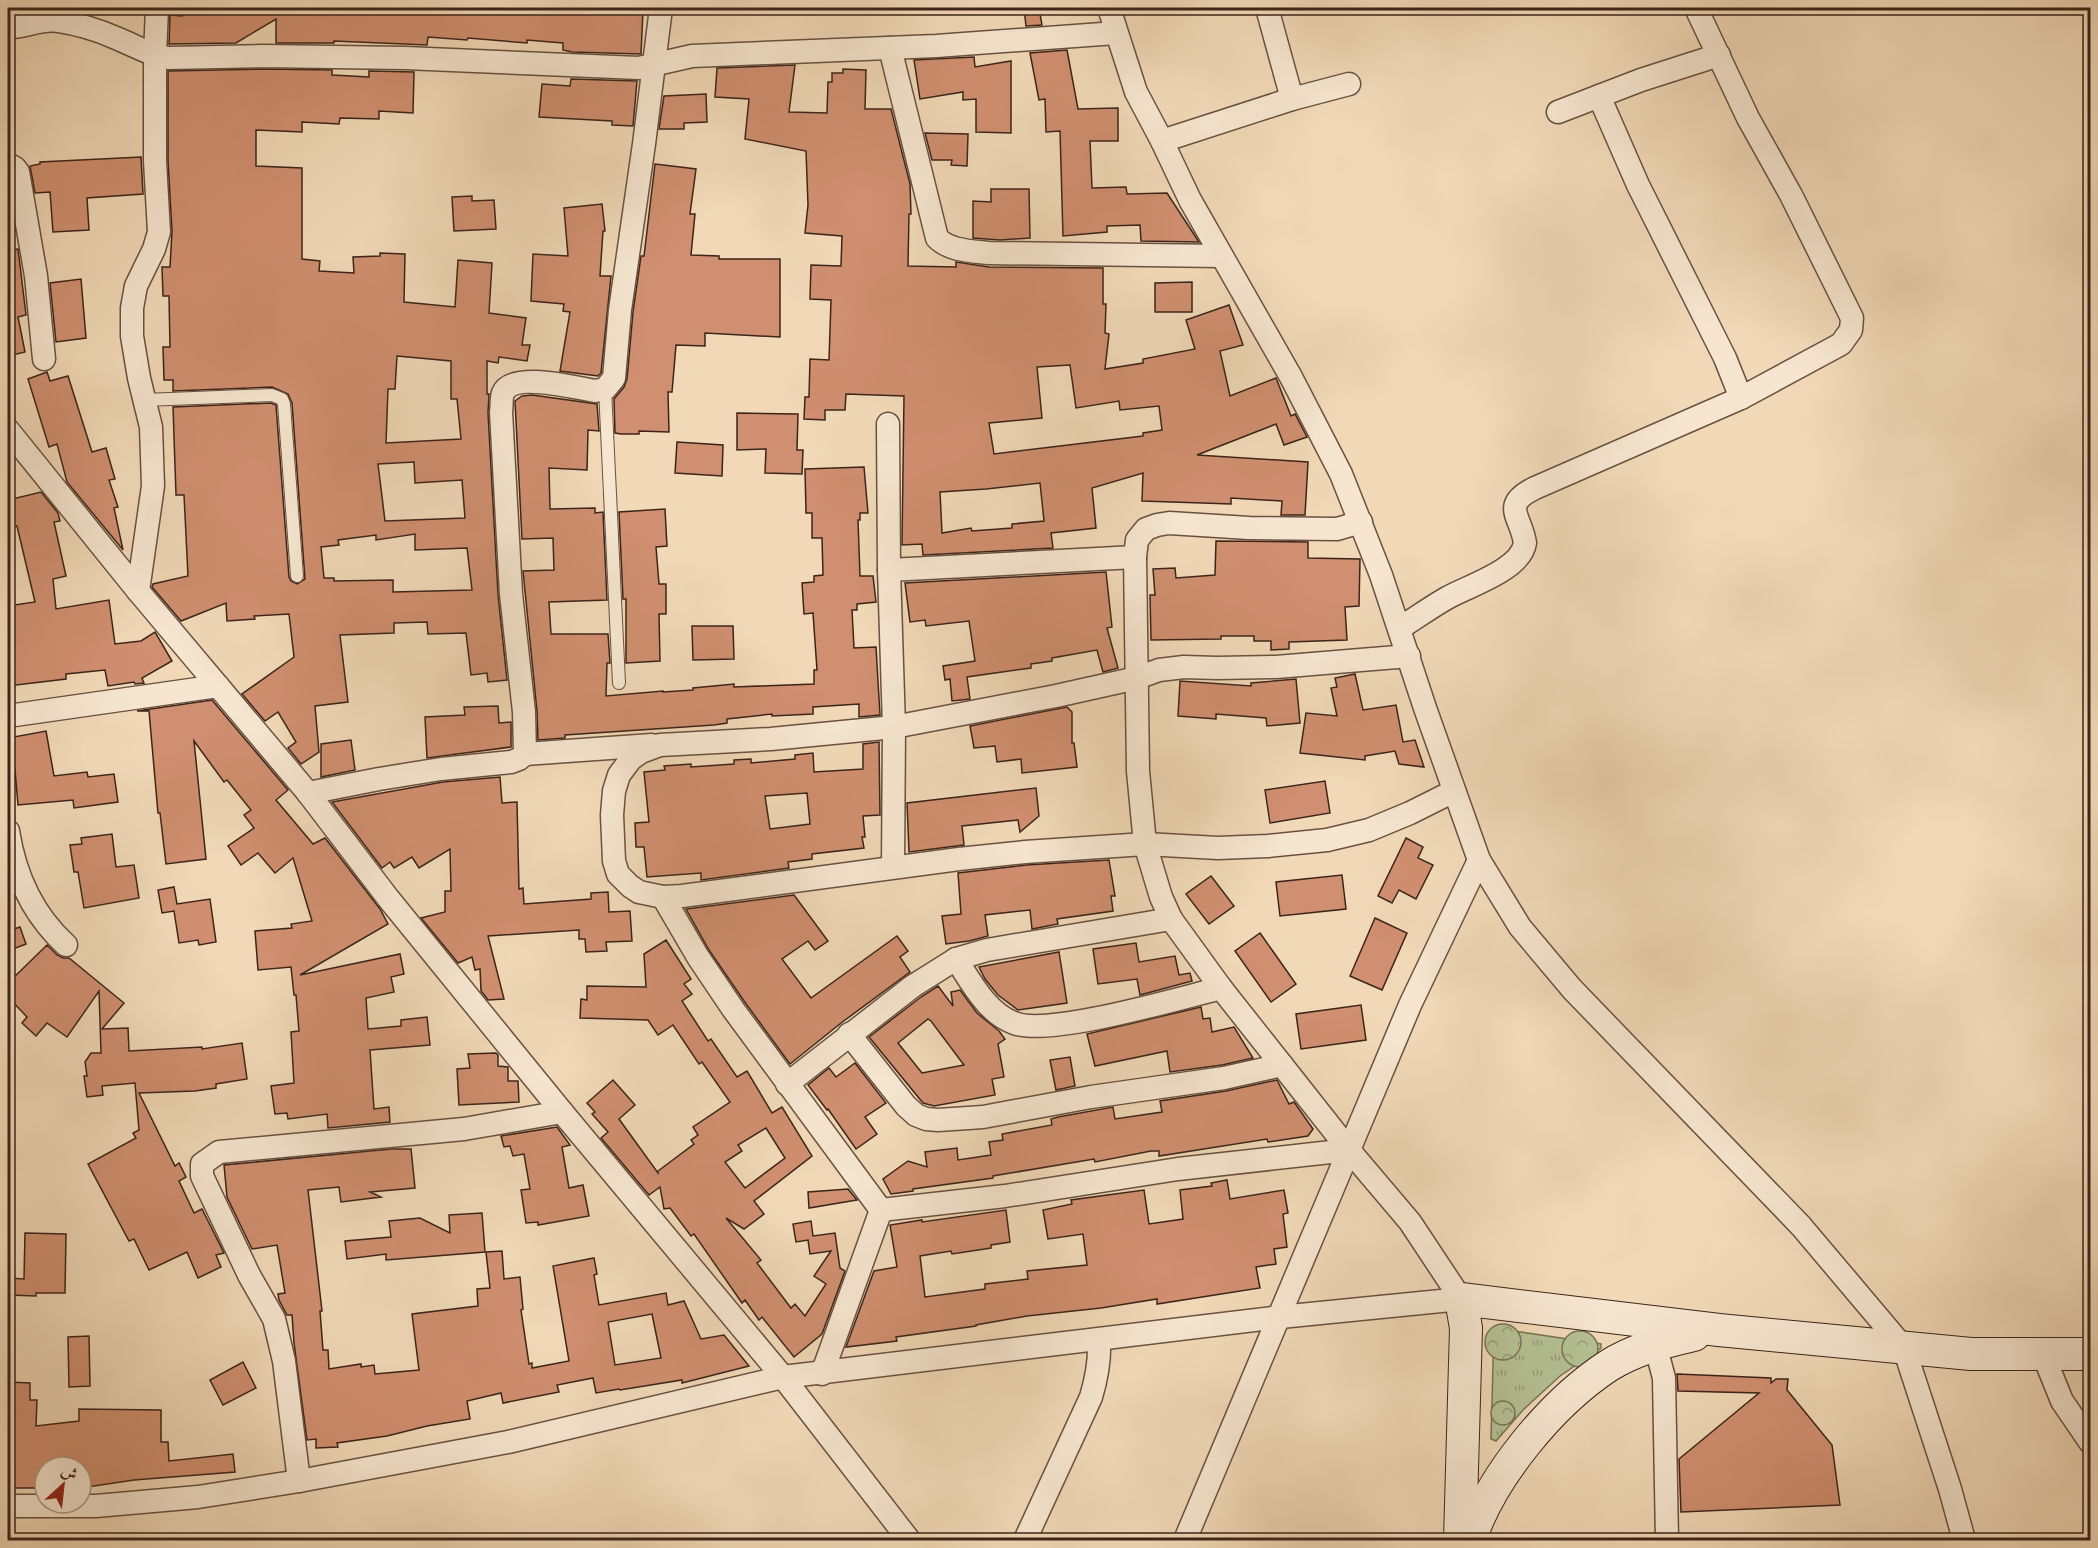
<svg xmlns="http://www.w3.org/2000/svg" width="2098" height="1548" font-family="'Sorts Mill Goudy',Amiri,serif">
  <defs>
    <pattern id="grass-tufts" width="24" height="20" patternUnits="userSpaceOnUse" patternTransform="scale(1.5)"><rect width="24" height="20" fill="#b4c093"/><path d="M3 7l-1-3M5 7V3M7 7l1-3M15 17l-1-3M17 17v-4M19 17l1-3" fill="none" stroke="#949c77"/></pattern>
    <pattern id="forest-crowns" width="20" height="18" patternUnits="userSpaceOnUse" patternTransform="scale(1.5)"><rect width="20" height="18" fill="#b4c093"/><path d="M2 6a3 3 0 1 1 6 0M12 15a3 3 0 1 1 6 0" fill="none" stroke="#949c77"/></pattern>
  </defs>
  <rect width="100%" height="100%" fill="#f1d9b7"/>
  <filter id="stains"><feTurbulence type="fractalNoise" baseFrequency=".00333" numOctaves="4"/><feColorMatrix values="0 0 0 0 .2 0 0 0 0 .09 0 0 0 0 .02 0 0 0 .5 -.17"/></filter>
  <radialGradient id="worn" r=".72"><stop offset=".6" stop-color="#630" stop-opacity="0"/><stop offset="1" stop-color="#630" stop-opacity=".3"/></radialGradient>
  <path fill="url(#grass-tufts)" stroke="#787256" stroke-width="1.5" d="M1494,1328L1601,1344V1348L1560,1376L1523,1410L1496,1441L1491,1439Z"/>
  <g fill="url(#forest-crowns)" stroke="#787256" stroke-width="1.5">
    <circle cx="1503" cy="1342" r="18"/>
    <circle cx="1580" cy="1349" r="18"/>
    <circle cx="1503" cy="1413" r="12"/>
  </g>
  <g fill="#d08f70" stroke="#3c241a" stroke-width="1.5" fill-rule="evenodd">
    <path d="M183,8L276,10V8H593L643,10L641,54L572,52L563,50V43L527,40V43L468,38L467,40L428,37L427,45L334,41V43H276V19L236,43L169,44L170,15L182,16Z"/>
    <path d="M1024,8H1039L1042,25L1026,26Z"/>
    <path d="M1067,50L1078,109L1118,108V141H1090L1092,188L1126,187L1127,194L1167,193L1199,242L1141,241L1140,225L1107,226V232L1063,236L1060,131L1046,132L1045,99L1039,100L1030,53Z"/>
    <path d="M974,57L975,67L1011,61V133L976,132V99L963,100V92L920,99L914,60Z"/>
    <path d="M795,65L789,112L827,113L828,82H832V73H843V69L866,70L865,109H891L910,184L911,214H909L908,266L956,267V262L989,267L1103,268V304H1106L1105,333L1109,334L1105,369L1143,363V359L1195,349L1186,320L1229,305L1243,345L1220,351L1230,396L1276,378L1291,416L1295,414L1307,437L1284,445L1276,424L1197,455L1308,462L1305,515H1281L1282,501L1231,498V504L1142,501L1143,473L1092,488L1096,528L1051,533L1053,548L923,555L922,544L902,545L904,396L846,394L845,410H825V420L804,419L805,397H809L810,359L829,360L831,300L810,299L811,265L841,266L842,236L805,233L808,205L806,151L745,139L749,99L715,97L717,68ZM1070,365L1076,408L1119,401L1120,410L1159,406L1162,430L1143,433V436L994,454L989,423L1042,418L1037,367ZM1040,483L1044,521L1012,524V528L972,531L971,528L942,533L940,492L986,489Z"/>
    <path d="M263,69L332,70V75L369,77V71L414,72L413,113L379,111V119L340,118L339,124L302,122V132L256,130V166L302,168V259L320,261L319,271L354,273L353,257L380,256V253L405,254L404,302L455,307L458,260L492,263L489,313L526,318L522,345H530L527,361L499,357L498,363L487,361V394H489L488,413L498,595L507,680L488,682L487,673L471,675L466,633L428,634L427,622L394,623V633L340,635L348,702L315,706L319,752L301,764L288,748L296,742L278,712L265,721L242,694L294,657L289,614L254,616L255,619L227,621L226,603L181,621L152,587L153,584L188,576L184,495H176L173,407L271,403L276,405L289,577L291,581L297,584L305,579L292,403L288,394L272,387L173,391V380H164L163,347H170L169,296H163L162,267H170L172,231L168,161V71ZM397,356L451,361V399H457L461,439L386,443L388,389H395ZM414,462L415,483L462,480L465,518L385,521L378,464ZM415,534V550L467,548L472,590L393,592V580L334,581V578H324L321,547L339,545L338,540L376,535V540Z"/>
    <path d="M571,79L637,81L633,126L612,125V121L539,117L542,84L570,86Z"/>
    <path d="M706,94L707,122L684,123V129H659L664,96Z"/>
    <path d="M925,133L968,134L967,166L951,165L952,160H932Z"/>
    <path d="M141,157L143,194L87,198L89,230L53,232L50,192L35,193L30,166L40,164V162Z"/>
    <path d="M655,164L696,169L690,214H695L691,255L719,256V259H780V337L705,333V346L676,345L672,392H668L669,432L639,431V434H621L615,433L614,399L624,387L627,379L633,312L641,256H644Z"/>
    <path d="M991,189H1029L1030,238L1000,240L973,238V201L991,202Z"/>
    <path d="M472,196V201L494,200L496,229L454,231L452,197Z"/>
    <path d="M602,204L605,231H603L600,276H611L601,373L598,376L560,371L570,312L563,311L564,304L531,301L533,254L568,256L564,208Z"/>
    <path d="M18,249L26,315L18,317L25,352L8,356V251Z"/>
    <path d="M81,279L86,338L56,342L50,283Z"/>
    <path d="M1192,282V312H1155V283Z"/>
    <path d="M47,372L50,381L68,376L92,452L106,448L115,479L109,480L118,507L114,508L123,550L67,482L57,444L49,447L28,379Z"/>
    <path d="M532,395L597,404L599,431L588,430L587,470L549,468L550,509L595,508V513L603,512L607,600L549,602L551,634H608L610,663H607L606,696L663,691V692L693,690V688L734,684V687L814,684V670H817L813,613L804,614L802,583L814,582V576L823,575L822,538H812V513H806L805,469L864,467L868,513H860V520H858L860,576H873L876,602L857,604V610H852L854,648L876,647L880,715L859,717V704L813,707V714L772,716V714L727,719V723L714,725L565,735V738L538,740L537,711L523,571L554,570L553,538L522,539L515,401L522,396Z"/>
    <path d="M737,413L798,414L797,450H803L802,474L765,473L766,449L737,450Z"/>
    <path d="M677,442L723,445L722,476L675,473Z"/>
    <path d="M41,492L58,513L60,521L54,522L66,576L53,579L56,609L109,600L115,644L141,641L155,632L172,661L142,678L144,683L135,684L134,682L108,686L105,670L66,674V679L8,686V606L35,602L17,526L8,528V500Z"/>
    <path d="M665,509L667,546L656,547L659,584H666V614H659L660,661L626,663V599H623L619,512Z"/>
    <path d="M1216,541L1308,542V558L1360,559L1359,606L1345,607L1347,640L1289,642V649L1271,650V641H1254V636H1221V639L1151,640L1150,595H1155L1153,569L1175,568L1176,578L1215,575Z"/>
    <path d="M1106,572L1112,627L1107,628L1118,668L1103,672L1097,650L1052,658V661L1031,664V668L967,677L970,699L952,701L950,679L945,680L943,666L975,661L969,621L926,626L925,620L910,622L905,583Z"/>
    <path d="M692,626H733L734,659L693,660Z"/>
    <path d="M1355,674L1363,710L1396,705L1403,742L1415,740L1424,767L1399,764L1395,751L1365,756V760L1300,753L1306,713L1337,716L1331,688L1337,687L1335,678Z"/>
    <path d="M1296,679L1300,723L1267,726L1266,718L1216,714V719L1178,716L1180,681L1251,686V683Z"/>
    <path d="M212,700L288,790L276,800L313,844L325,838L380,909L388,924L300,975L400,954L404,974L391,977L394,992L366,998L368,1029L401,1026V1020L427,1017L430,1045L370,1050L374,1109L389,1107L390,1122L328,1128L327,1114L288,1119L287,1113L275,1114L271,1086L294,1083L291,1032L299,1031L296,995H294L291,967L258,970L255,931L292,928L291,924L312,921L293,858L275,873L258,853L241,865L228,846L254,828L244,815L251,810L227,780L224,782L194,741L206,859L166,864L160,813H158L149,711H137Z"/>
    <path d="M498,706L499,723L511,722V747L427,758L425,717L465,715L464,707Z"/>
    <path d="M1067,707L1072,712V743H1074L1077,767L1022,773L1021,759L997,762L995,746L974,748L970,726Z"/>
    <path d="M46,731L54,776L87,772L88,777L114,774L118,802L74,808L73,800L18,805L15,770H14L8,738Z"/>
    <path d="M351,740L355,770L321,777V744Z"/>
    <path d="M879,742L880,815L863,816L865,837H862L864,848L812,854V859L788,862L789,868L701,880V873L647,877L644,847H636L635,823L649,822L644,772L665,770L664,766L691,764V767L734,764V760L751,759V763L795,759V755L813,753L814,772L863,769V744ZM807,793L810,824L770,829L765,796Z"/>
    <path d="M500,777L502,803L517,802L519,889L523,888L524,904L591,899V893L608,892L609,912L630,911L632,941L606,942L607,951L586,952L585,939H579V930L488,936L504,999L488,1000L481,991L480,969L475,970L472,957L458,963L421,918L445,912V891H451L450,849L419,868L412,857L394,868L390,862L382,868L332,802L443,782Z"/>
    <path d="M1325,781L1330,813L1270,823L1265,790Z"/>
    <path d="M1036,788L1039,816L1020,832L1018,820L962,826L964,845L909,852L907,803Z"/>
    <path d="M112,834L116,867L134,865L139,898L84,908L78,872H74L70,845L82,844L81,838Z"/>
    <path d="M1406,838L1423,847L1418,858L1433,865L1416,899L1399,890L1392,903L1378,896Z"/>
    <path d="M1109,860L1115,896H1111L1113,911L1057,919L1058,924L1032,929L1030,910L985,915L988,936L969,941L946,944L942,916L961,914L958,873L1026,865Z"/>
    <path d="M1342,875L1346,909L1280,916L1276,882Z"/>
    <path d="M1211,876L1234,906L1209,924L1186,894Z"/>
    <path d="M174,887L177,904L210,899L216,942L199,945L198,940L179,943L174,911L162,913L158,890Z"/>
    <path d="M794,895L828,941L815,950L808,941L782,959L811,998L897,936L908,951L900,957L910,972L841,1023L790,1064L744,1001L709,950L686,909Z"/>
    <path d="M1375,918L1407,933L1382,990L1350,976Z"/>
    <path d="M20,927L26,944L8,951V931Z"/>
    <path d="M1260,933L1296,984L1271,1002L1235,951Z"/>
    <path d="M666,940L691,979L684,984L692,994L682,1001L708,1041L711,1039L737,1077L747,1071L772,1113L782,1107L812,1156L754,1201L764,1214L744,1229L726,1218L761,1260L757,1263L791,1308L795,1304L805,1316L826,1284L814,1276L831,1251L810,1254L808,1240L796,1242L793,1224L811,1221L813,1236L835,1233L840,1268L845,1271L822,1334L794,1357L762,1317L759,1320L745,1300L742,1303L694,1234L691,1236L670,1208L664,1209L660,1187L649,1195L601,1138L608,1132L592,1114L595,1112L587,1103L613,1080L635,1105L619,1119L658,1173V1171L694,1144L691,1140L698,1135L693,1127L730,1102L702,1062L699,1064L673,1025L658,1035L648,1020L580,1018L581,999L587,1000V986L646,987L644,954ZM766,1128L785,1158L745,1188L725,1162L742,1151L738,1145Z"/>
    <path d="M1136,943L1139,962L1175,956L1179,975L1190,973L1192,981L1140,995L1137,979L1098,984L1093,949Z"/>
    <path d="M47,945L57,955L63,958H69L124,1003L102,1029L128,1028L129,1051L202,1047V1049L242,1043L247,1079L216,1084V1088L195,1091L139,1093L175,1166L179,1163L186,1177L179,1181L194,1213L202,1209L224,1253L216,1255L221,1267L198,1278L187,1252L149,1270L134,1239L129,1241L88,1164L136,1138L133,1133L139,1130L135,1083L102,1086L103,1095L87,1097L84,1076H87L85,1062L91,1053H101L99,991L67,1037L47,1023L36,1036L22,1023L27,1017L8,997V983Z"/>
    <path d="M1059,952L1067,1003L1018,1010L998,995L985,979L979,967Z"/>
    <path d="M938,986L953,1006L951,992L960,990L977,1013L999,1031L1005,1039L998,1044L1004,1077L992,1079L995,1095L934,1106L923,1103L869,1037L921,997ZM928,1019L931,1021L964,1065L922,1073L898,1043Z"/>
    <path d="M1361,1005L1366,1040L1301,1049L1296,1014Z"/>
    <path d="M1201,1007L1203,1019L1210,1018L1212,1032L1234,1027L1253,1058L1222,1065L1170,1072L1167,1051L1095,1066L1087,1034Z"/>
    <path d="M496,1053L498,1055V1066L508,1067V1081H518L519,1102L459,1105L457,1069L470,1068L468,1054Z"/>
    <path d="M1070,1057L1075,1086L1056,1090L1050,1060Z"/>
    <path d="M855,1063L886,1103L865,1117L877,1134L856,1149L828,1109L827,1110L808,1085L829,1068L836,1077Z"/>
    <path d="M1277,1080L1289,1104L1294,1102L1313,1129L1308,1136L1268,1142L1267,1139L1159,1156V1151H1151L1095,1162L1094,1159L993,1176V1178L913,1189V1191L891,1194L883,1179L908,1161L927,1167L925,1152L957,1148L958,1160L991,1155L989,1142L1003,1140L1002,1134L1052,1125L1051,1119L1058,1117L1113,1107L1115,1119L1162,1112L1160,1101L1226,1091Z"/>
    <path d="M557,1127L570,1145L562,1147L569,1188L583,1185L589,1216L538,1225V1222L526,1223L521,1190L530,1189L524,1154L513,1156L510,1146L504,1147L501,1136Z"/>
    <path d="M391,1149H411L415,1188L370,1192L381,1197L341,1202L339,1187L308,1190L322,1311H320L323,1350H328L329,1369L361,1364V1367L374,1365L375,1374L419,1370L412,1314L478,1306L477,1289L490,1288L486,1252L502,1251L504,1279L520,1277L523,1309L521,1310L529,1364L532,1363V1368L569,1361L553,1266L594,1258L597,1274L594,1275L599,1305L666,1293L668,1305L684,1301L701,1339L724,1335L749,1366L682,1383V1380L620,1390L619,1389L596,1393L593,1378L557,1385L559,1392L503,1403L501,1393L467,1401L470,1419L427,1426L387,1436L337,1443L338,1447L316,1448V1439L307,1440L294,1343L292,1315H287L279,1300L278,1294L285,1293L277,1245L252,1249L227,1197L224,1165ZM652,1314L661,1358L615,1365L608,1322Z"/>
    <path d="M1227,1180L1230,1199L1284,1190L1288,1213L1283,1214L1287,1247L1274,1249L1276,1264L1256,1267L1260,1288L1157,1304V1299L1101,1308L1027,1316L976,1325V1326L896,1337L897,1341L846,1347L874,1271L897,1267L890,1225L922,1220V1222L1006,1210L1010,1242L991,1245V1248L952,1254L951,1251L920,1256L925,1297L985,1289V1284L1028,1279L1027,1271L1087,1265L1083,1234L1048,1239L1043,1210L1072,1204L1071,1200L1144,1190L1149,1224L1183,1219L1180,1190L1212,1186L1211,1183Z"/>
    <path d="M848,1189L857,1200L809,1208L808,1192Z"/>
    <path d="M482,1213L485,1252L386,1260V1254L347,1259L345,1241L391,1237L389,1221L420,1218L450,1233L449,1215Z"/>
    <path d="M25,1233L66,1234L65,1293H36V1296L8,1295V1278L24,1279Z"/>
    <path d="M89,1336L90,1386L69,1387L68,1337Z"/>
    <path d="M243,1362L256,1388L223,1405L210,1380Z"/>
    <path d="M1677,1374L1771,1378V1383L1776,1379H1788L1787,1390L1832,1445L1840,1505L1681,1512L1679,1459L1759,1393L1678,1391Z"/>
    <path d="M8,1382L30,1383V1400H37L36,1426L79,1421V1409L161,1410V1442H168L169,1461L233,1454L235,1472L134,1480L81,1488V1467H45V1488H12L10,1423L8,1422Z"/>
  </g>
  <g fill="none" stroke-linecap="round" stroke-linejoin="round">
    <g stroke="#695141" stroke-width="14">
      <g id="lane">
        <path d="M605,389L619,683"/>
        <path d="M144,400L272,395L282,399L284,404L297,576"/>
      </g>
    </g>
    <g stroke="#695141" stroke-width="25">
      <g id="street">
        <path d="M1109,8L1136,92L1162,141L1190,200L1291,377L1341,474L1381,575L1425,708L1479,860L1520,927L1572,989L1801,1226L1904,1348L1950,1489L1964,1540"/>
        <path d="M1267,8L1292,99"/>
        <path d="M8,27C25,28 40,18 58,21C78,24 98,30 116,38C134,45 149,55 168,58L263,56L405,58L639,68L692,56L936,46L1116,33"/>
        <path d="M890,48L937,238C950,251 971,251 989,253L1221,256"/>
        <path d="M1599,96L1638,185L1725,358L1741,398L1841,344L1851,330L1852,318L1791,195L1748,118L1696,8"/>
        <path d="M1558,112L1641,80L1719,55"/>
        <path d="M1162,141L1292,99L1349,84"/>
        <path d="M8,164L15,168L18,172L36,276L44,359"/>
        <path d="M888,424L889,570L1135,557"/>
        <path d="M8,430L138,591L308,793L388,898L562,1112L783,1377L909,1540"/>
        <path d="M889,570L894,727L893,867"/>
        <path d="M138,591L153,486L151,427L139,378L132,336V308L136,286L154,249L159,232L155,161V55L157,8"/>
        <path d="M1400,628C1416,618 1431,607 1447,598C1468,586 1521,570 1525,543C1521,516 1500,505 1535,488L1741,398"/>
        <path d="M1409,656L1276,667L1217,668L1184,667L1159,670L1137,678L1056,696L894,727L771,739L660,745L641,752L631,759L619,775L614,791L612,815L614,861L618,874L630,886L639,892L663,897L682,896L959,859L1025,852L1145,844L1218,848L1268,846L1327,840L1369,830L1410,813L1454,791"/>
        <path d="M8,716L218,686"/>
        <path d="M525,754L652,745"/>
        <path d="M308,793L379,779L441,769L511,762L519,759L525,754L524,712L511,594L501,412C502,407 501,398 503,393C513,371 576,388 595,391L605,389L614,378L620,310L644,144L661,8"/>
        <path d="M8,831C15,876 33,915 66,945"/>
        <path d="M663,897L698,957L733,1009L881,1210"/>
        <path d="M956,959C971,982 987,1013 1014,1023C1048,1037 1180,998 1221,988"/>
        <path d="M849,1034L906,1106L916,1115L926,1119L938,1120L983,1117L1091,1097L1224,1078L1282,1065"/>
        <path d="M787,1084L913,986L956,959L987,950L1171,919"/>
        <path d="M1349,1150L1410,1005L1479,860"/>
        <path d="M1655,1344L1664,1378L1667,1540"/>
        <path d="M2043,1354L2062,1401L2090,1442"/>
        <path d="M822,1374L881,1210L1005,1196L1178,1169L1349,1150L1185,1540"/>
        <path d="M299,1481L284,1361L274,1319L249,1275L202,1176V1164L219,1152L464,1129L562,1112"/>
        <path d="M8,1506H96L198,1497L299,1481L508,1442L783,1377L1280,1317L1461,1299L1410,1222L1349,1150L1221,988L1171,919L1161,897L1145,844L1138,771L1135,557L1137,540L1146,529L1157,525L1169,523L1249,528L1337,529L1361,522"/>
        <path d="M1025,1540L1091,1397C1097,1377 1100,1360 1099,1340"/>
      </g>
    </g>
    <g stroke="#3c241a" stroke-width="34">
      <g id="secondary">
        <path d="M1460,1540L1466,1328L1461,1299L1719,1330L1971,1354H2090"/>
        <path d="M1470,1540C1491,1476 1552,1403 1608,1366C1635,1349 1664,1342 1694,1335"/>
      </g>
    </g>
    <use href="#lane" stroke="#f6e6d0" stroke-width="12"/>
    <use href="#street" stroke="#f6e6d0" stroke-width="22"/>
    <use href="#secondary" stroke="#f6e6d0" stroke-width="32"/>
  </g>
  <rect width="2098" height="1548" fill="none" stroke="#f1d9b7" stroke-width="30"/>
  <rect x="9" y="9" width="2080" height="1530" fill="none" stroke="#3c241a" stroke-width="3"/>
  <rect x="15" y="15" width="2068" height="1518" fill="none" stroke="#3c241a" stroke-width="1.5"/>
  <g transform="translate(63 1485) rotate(27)"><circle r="28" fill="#f6e6d0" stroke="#ac9887" stroke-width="1.5"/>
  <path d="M0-4.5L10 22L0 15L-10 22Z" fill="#8f2418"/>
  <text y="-9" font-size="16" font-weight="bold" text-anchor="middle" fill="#3c241a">ش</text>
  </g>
  <rect width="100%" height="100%" filter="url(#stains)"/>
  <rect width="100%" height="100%" fill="url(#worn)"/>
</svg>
